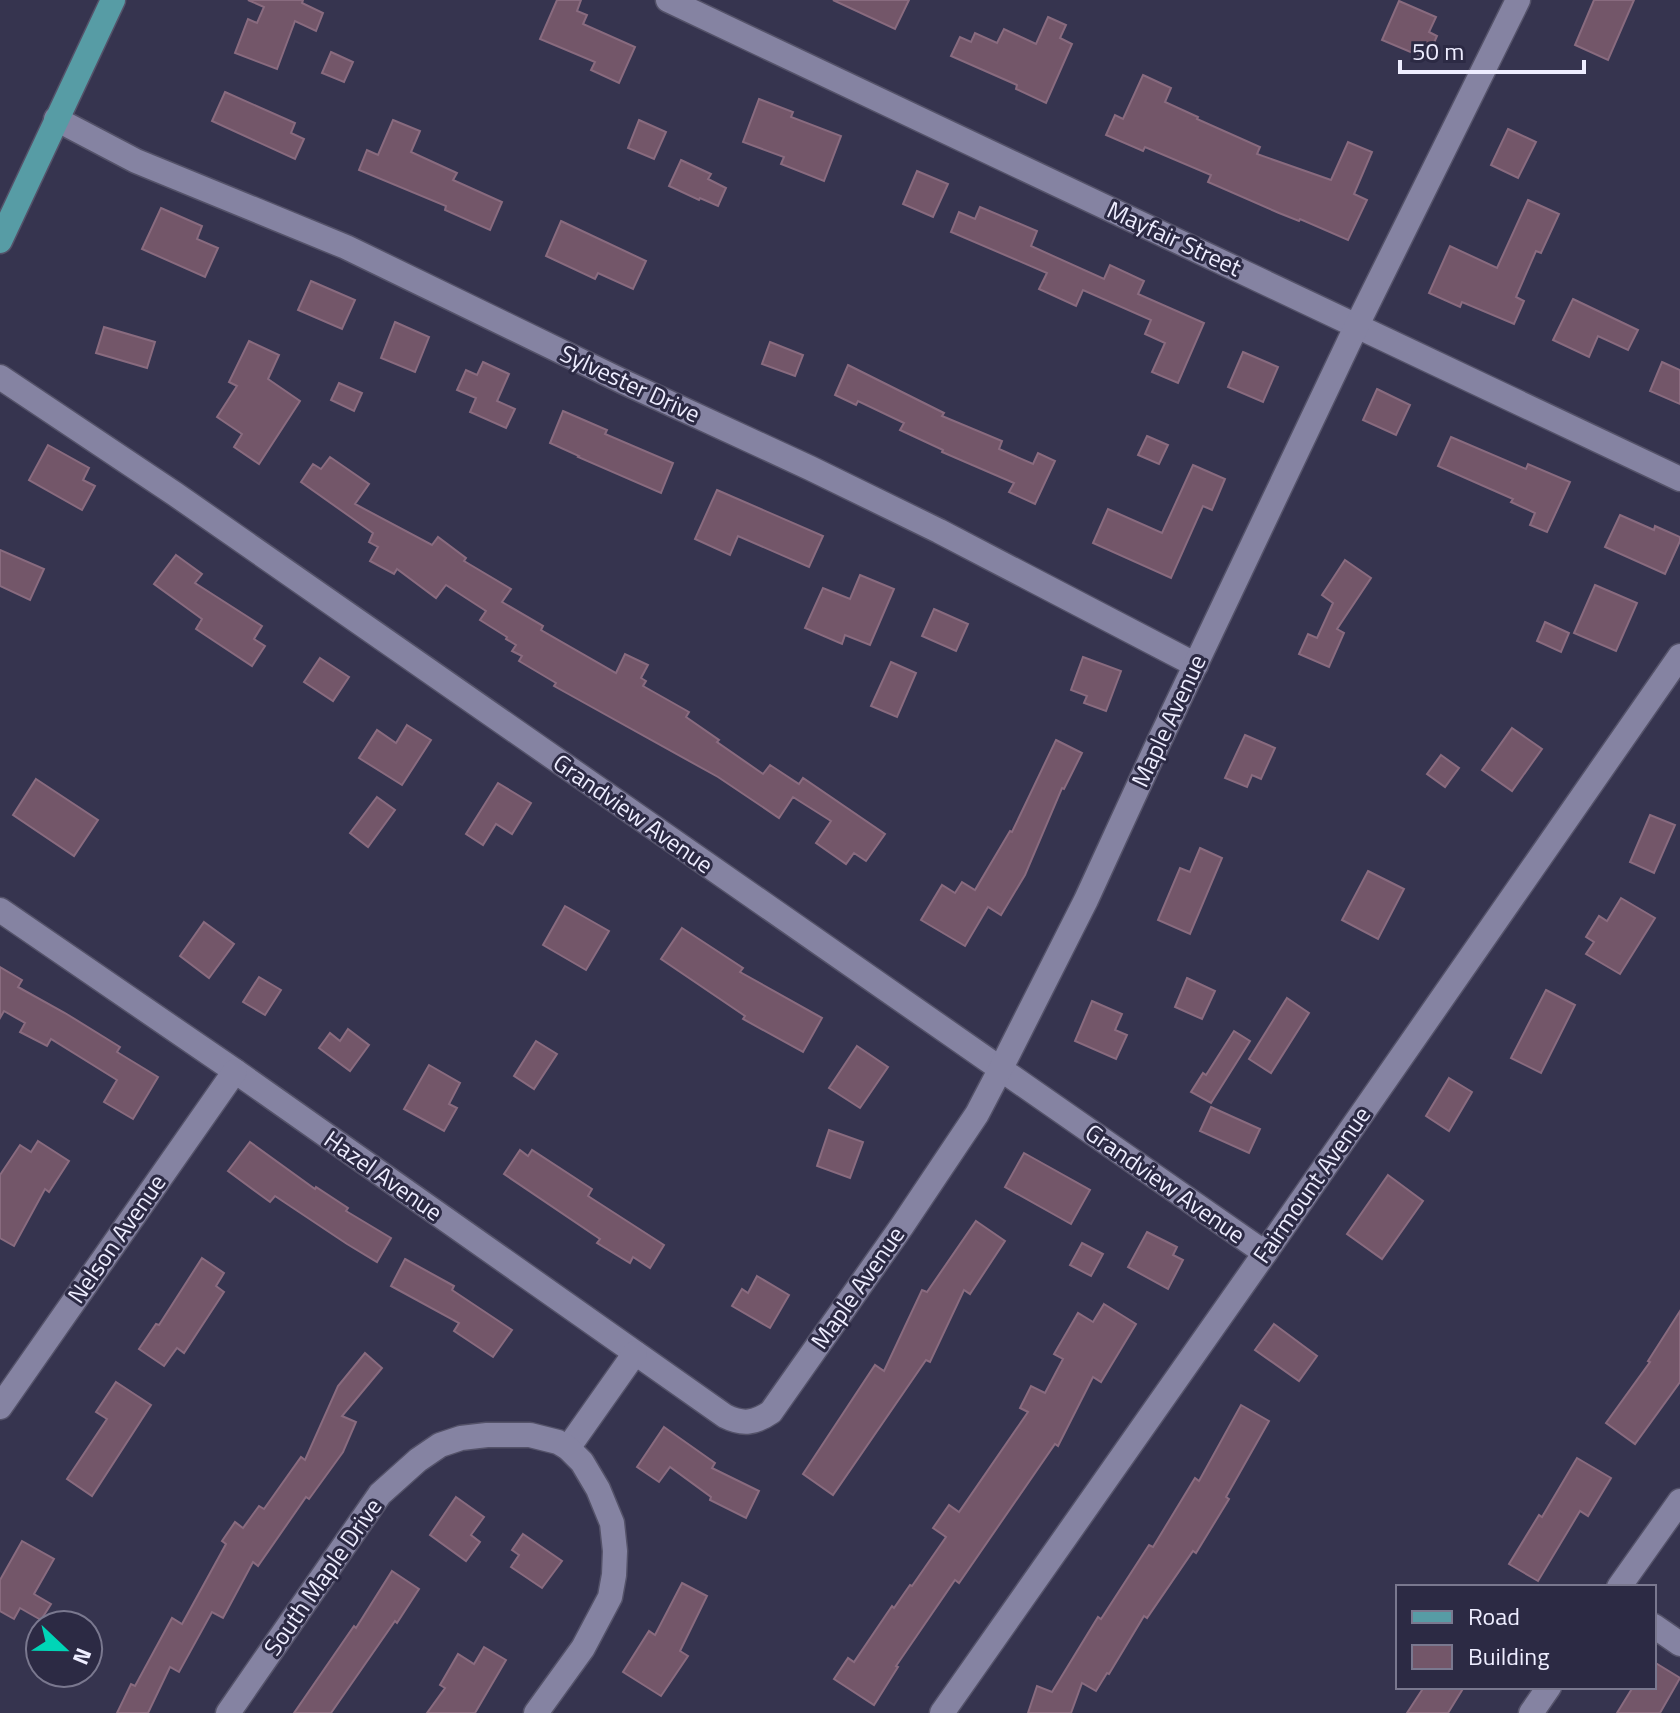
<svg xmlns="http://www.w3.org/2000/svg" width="1680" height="1713" font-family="'Titillium Web',sans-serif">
  <rect width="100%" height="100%" fill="#36344f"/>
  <g fill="#735669" stroke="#896b7f" stroke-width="2">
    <path d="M248,0H303L302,3L323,13L316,31L295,21L277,69L235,53L248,19L257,23L264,7Z"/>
    <path d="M557,0H581L577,11L587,15L583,24L635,47L619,83L591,70L595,62L540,39Z"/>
    <path d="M833,0H909L895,29Z"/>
    <path d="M1594,0H1634L1608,60L1575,45Z"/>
    <path d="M1399,1L1436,17L1429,32L1437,36L1427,59L1382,40Z"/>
    <path d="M1048,17L1066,25L1060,38L1072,44L1046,103L1016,89L1017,85L951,56L960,37L971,42L975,33L997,43L1004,29L1036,44Z"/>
    <path d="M331,52L353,62L344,82L322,73Z"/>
    <path d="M1143,75L1171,88L1165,102L1198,117L1197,119L1260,147L1257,154L1331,180L1348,142L1372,152L1354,194L1367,200L1348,240L1300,219L1299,221L1279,213L1208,182L1211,175L1145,147L1143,151L1106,135L1115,115L1123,119Z"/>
    <path d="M225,92L295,123L291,133L304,139L295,159L212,121Z"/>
    <path d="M759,99L793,112L791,117L841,136L824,181L781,164L784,157L743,142Z"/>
    <path d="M393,120L420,131L411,152L457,173L453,180L502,202L490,230L445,210L446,206L359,170L367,150L378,155Z"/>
    <path d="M639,120L666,132L654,159L628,148Z"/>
    <path d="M1508,129L1536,142L1518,178L1491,165Z"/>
    <path d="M681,160L711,174L708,179L726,188L718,206L700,198L699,200L669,186Z"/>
    <path d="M917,171L948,184L933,217L903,204Z"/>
    <path d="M1528,200L1559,214L1541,253L1536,251L1516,297L1524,301L1514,324L1462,302L1460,307L1429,293L1450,246L1497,268Z"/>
    <path d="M980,207L1037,231L1031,246L1104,279L1110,265L1144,281L1138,294L1204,323L1178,383L1152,372L1165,343L1145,334L1151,320L1083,290L1076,306L1039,289L1047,273L951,232L959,212L975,219Z"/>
    <path d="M161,208L202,226L197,239L218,248L205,277L142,249Z"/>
    <path d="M561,221L646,261L633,289L598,273L595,279L546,256Z"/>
    <path d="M311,281L355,300L342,329L298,310Z"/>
    <path d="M1573,299L1638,330L1628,350L1598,336L1589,357L1553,340Z"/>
    <path d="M395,322L429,337L415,372L381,358Z"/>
    <path d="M104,327L155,342L147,368L96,353Z"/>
    <path d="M249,341L279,355L268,379L300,401L259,464L234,447L242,434L217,417L237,386L229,382Z"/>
    <path d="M770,342L803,355L795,376L762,364Z"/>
    <path d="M1243,352L1278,367L1263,402L1228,387Z"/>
    <path d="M483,362L509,374L497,401L515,409L506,428L470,412L476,398L457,390L466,370L477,375Z"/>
    <path d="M1662,362L1680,370V404L1650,391Z"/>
    <path d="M848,365L944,413L942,416L1002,441L999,449L1033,464L1038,453L1055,461L1035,504L1009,492L1014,483L942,452L943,450L900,430L904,423L858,401L856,405L835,395Z"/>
    <path d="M339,383L362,393L354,411L331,400Z"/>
    <path d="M1377,389L1410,405L1396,435L1363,420Z"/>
    <path d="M563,411L607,430L605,434L673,463L661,493L578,457L579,456L550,443Z"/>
    <path d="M1147,436L1168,445L1159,464L1138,455Z"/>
    <path d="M1451,437L1526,469L1528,464L1570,482L1547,532L1530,525L1535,513L1511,502L1513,499L1438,466Z"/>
    <path d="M48,445L89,468L83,480L95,486L82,510L29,480Z"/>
    <path d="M330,457L369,484L355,504L432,545L438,537L466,558L464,561L511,589L502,602L543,626L541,630L616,673L625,654L648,665L641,678L646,681L643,686L689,712L686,717L719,740L717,742L763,774L770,765L799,784L803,778L885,834L866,861L854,853L846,864L816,843L831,821L793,797L779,818L718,777L554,686L556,683L519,661L522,656L512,651L516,645L506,639L507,637L480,620L486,611L446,585L436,598L397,569L394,574L370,561L378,547L369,542L373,533L301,482L313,464L321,469Z"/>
    <path d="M1193,465L1225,479L1212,510L1203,506L1171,578L1093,543L1108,509L1162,533Z"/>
    <path d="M717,490L823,536L809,567L738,536L730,555L695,539Z"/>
    <path d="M1620,515L1654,530L1655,526L1680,537V541L1665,574L1605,547Z"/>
    <path d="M0,550L44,569L30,600L0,586Z"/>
    <path d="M176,555L202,574L195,583L262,626L254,639L265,646L252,666L196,629L202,619L154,584Z"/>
    <path d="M1345,560L1371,578L1337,629L1344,633L1329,667L1299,654L1308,634L1317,638L1333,603L1322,595Z"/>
    <path d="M860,575L894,589L870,645L845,635L842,644L805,628L823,588L850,599Z"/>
    <path d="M1595,585L1637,603L1616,651L1574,633Z"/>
    <path d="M934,609L968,624L956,651L922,636Z"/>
    <path d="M1545,622L1569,633L1561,652L1537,641Z"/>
    <path d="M1083,657L1121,671L1106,711L1084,703L1087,696L1071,690Z"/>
    <path d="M320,658L349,677L333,701L304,682Z"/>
    <path d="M891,662L916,673L897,717L871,706Z"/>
    <path d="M407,725L431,740L402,785L359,758L377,730L396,743Z"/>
    <path d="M1512,728L1542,749L1512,791L1482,770Z"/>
    <path d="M1245,735L1275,748L1261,779L1252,775L1247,787L1225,778Z"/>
    <path d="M1056,740L1082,753L1064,789L1062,788L1025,875L1001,915L988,907L965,946L921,920L942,885L955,893L962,882L975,890L1010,831L1012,832Z"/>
    <path d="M1441,755L1459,768L1445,787L1427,774Z"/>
    <path d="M36,779L98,820L74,856L13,815Z"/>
    <path d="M498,783L531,803L512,834L496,824L483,845L466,834Z"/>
    <path d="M377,797L395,810L368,847L350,833Z"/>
    <path d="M1650,815L1675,825L1654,873L1630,862Z"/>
    <path d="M1200,848L1222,858L1190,934L1158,920L1180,868L1190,872Z"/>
    <path d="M1368,871L1404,889L1378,939L1342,920Z"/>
    <path d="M1621,898L1655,918L1620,974L1586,954L1594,942L1586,937L1599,916L1607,921Z"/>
    <path d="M565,906L609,931L586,970L543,945Z"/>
    <path d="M204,922L234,944L209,978L180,956Z"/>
    <path d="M682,928L743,968L740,972L822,1018L803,1052L743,1019L745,1016L661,959Z"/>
    <path d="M0,967L22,980L18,987L65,1013L120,1047L117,1052L158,1077L133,1119L104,1102L117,1080L51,1039L47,1046L20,1032L25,1023L4,1011L0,1018Z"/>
    <path d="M259,977L281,990L265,1015L243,1002Z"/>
    <path d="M1187,978L1215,991L1202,1019L1175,1007Z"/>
    <path d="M1546,990L1575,1005L1541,1073L1511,1058Z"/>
    <path d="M1287,998L1309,1013L1271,1073L1249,1059Z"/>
    <path d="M1092,1001L1122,1014L1115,1030L1127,1035L1116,1059L1075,1041Z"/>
    <path d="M348,1029L369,1045L350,1071L319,1048L330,1033L340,1041Z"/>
    <path d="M1234,1031L1250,1041L1211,1103L1191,1092L1203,1073L1206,1075Z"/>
    <path d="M536,1041L557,1054L534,1089L514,1076Z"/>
    <path d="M857,1046L888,1067L860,1108L829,1088Z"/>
    <path d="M429,1065L460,1083L449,1104L457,1108L444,1131L404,1109Z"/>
    <path d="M1449,1078L1472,1092L1449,1131L1426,1116Z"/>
    <path d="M1211,1107L1260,1129L1249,1153L1200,1131Z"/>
    <path d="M829,1130L863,1142L850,1178L817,1166Z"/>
    <path d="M38,1141L69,1161L49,1192L45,1189L14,1246L0,1238V1175L20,1145L31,1152Z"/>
    <path d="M250,1142L315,1189L316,1187L348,1208L346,1211L391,1238L377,1262L347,1244L275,1196L270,1202L228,1171Z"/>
    <path d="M520,1150L528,1156L532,1150L592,1189L588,1196L664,1245L650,1268L633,1257L630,1263L597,1243L600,1239L504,1174Z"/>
    <path d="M1024,1153L1090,1190L1071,1224L1005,1187Z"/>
    <path d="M1388,1175L1423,1201L1382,1259L1347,1234Z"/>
    <path d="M976,1221L1005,1241L970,1294L964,1290L930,1362L926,1360L833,1495L803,1474L875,1365L884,1371L922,1290L927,1292Z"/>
    <path d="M1147,1232L1177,1247L1173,1255L1183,1260L1168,1289L1128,1267Z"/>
    <path d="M1082,1243L1103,1254L1091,1276L1070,1265Z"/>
    <path d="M202,1258L224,1273L216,1286L224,1292L184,1353L177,1348L164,1366L139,1349L156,1324L159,1325Z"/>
    <path d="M405,1259L454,1286L452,1290L512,1330L493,1357L454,1331L459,1323L391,1286Z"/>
    <path d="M757,1276L789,1295L770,1328L732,1306L742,1289L748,1293Z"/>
    <path d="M1104,1304L1136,1324L1101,1382L1093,1377L1058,1446L1055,1444L959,1583L955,1580L896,1666L898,1667L874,1705L834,1679L848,1658L854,1662L892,1606L894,1608L910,1585L912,1586L946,1537L933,1528L949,1505L959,1512L1028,1412L1020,1408L1031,1386L1045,1393L1063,1359L1054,1354L1078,1313L1093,1322Z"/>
    <path d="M1680,1311V1382L1635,1444L1606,1423L1650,1362L1648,1361Z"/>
    <path d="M1274,1324L1317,1356L1299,1381L1255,1350Z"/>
    <path d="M365,1353L382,1368L342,1416L356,1422L343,1452L309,1499L306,1497L258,1566L253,1562L223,1618L212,1612L179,1672L170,1667L148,1713H117L131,1684L135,1686L172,1618L182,1624L226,1544L222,1541L235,1522L243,1528L259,1506L264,1509L301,1457L305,1460L338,1386Z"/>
    <path d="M116,1382L151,1405L92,1496L67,1479L107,1419L96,1412Z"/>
    <path d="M1241,1405L1269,1421L1226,1497L1229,1499L1196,1553L1193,1551L1147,1618L1144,1616L1109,1674L1107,1673L1096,1691L1082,1683L1071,1713H1028L1037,1686L1052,1692L1098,1617L1101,1619L1149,1545L1153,1547L1195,1478L1199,1481Z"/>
    <path d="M664,1427L715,1463L712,1468L759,1491L746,1518L710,1500L711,1497L670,1467L659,1482L637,1467Z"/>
    <path d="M1577,1458L1611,1478L1588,1516L1580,1511L1538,1581L1509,1564L1539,1515L1542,1517Z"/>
    <path d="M456,1497L484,1517L471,1535L480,1542L466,1561L430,1535Z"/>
    <path d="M523,1534L562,1561L542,1588L511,1567L519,1555L512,1550Z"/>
    <path d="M22,1541L54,1559L34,1594L51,1604L41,1620L20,1608L14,1619L0,1611V1580Z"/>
    <path d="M392,1571L419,1589L397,1623L395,1621L331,1713H294L354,1626L356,1628Z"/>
    <path d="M682,1583L707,1596L680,1651L688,1656L661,1696L623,1672L649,1631L655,1635Z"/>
    <path d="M484,1647L506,1660L475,1713H427L445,1688L440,1685L458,1654L474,1664Z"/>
    <path d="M1654,1662L1680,1678L1660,1713H1617L1633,1687H1654Z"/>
    <path d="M1424,1687H1464L1448,1713H1407Z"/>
  </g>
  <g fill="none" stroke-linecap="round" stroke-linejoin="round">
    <g stroke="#545269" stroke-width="27">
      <g id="minor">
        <path d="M668,0L1680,479"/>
        <path d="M56,119L136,161L346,247L626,383L810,468L939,531L1196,665"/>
        <path d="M0,377L175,494L1265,1253"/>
        <path d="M0,910L235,1071L725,1416C743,1425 755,1423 771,1412L902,1226L977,1114L1000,1070L1086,900L1155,750L1357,325L1518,0"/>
        <path d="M0,1407L235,1071"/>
        <path d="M568,1448L635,1353"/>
        <path d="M1619,1587L1680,1501"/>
        <path d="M1654,1626L1680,1644"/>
        <path d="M228,1713L380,1494L418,1460L440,1445L461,1438L487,1435H530L558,1442L568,1448L582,1462L598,1489L612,1523L615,1551L614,1575L610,1597L583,1648L536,1713"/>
        <path d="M942,1713L1265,1253L1680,656"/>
        <path d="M1531,1713L1549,1687"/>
      </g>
    </g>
    <g stroke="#545269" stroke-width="27">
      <path id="major" d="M0,241L113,0"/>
    </g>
    <use href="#minor" stroke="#8583a2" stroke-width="24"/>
    <use href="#major" stroke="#579ca5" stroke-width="24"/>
  </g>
  <g text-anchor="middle" stroke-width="6" stroke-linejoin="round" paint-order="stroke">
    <g font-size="24" fill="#eeedff" stroke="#2c2a44">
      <text transform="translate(1174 239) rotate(25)" y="8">Mayfair Street</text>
      <text transform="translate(630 384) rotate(25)" y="8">Sylvester Drive</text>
      <text transform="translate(1169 721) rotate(-65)" y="8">Maple Avenue</text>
      <text transform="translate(633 814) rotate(35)" y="8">Grandview Avenue</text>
      <text transform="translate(383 1176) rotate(35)" y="8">Hazel Avenue</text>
      <text transform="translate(1165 1184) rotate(35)" y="8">Grandview Avenue</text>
      <text transform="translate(1312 1185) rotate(-55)" y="8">Fairmount Avenue</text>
      <text transform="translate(117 1239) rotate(-55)" y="8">Nelson Avenue</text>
      <text transform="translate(858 1288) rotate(-55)" y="8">Maple Avenue</text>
      <text transform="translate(323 1577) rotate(-55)" y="8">South Maple Drive</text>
    </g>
  </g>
  <rect x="1396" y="1585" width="260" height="104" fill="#2c2a44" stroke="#7a788f" stroke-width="2"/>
  <rect x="1412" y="1611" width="40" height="12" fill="#579ca5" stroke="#7a788f" stroke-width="2"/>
  <text x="1468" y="1625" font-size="24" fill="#eeedff">Road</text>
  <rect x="1412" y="1645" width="40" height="24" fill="#735669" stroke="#7a788f" stroke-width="2"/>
  <text x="1468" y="1665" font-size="24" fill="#eeedff">Building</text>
  <g transform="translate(64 1649) rotate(112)"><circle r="38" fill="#2c2a44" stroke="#7a788f" stroke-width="2"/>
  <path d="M0-6L14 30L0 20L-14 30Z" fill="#00d5b7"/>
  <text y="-12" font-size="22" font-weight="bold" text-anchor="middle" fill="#eeedff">N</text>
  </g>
  <path d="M1400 60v12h184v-12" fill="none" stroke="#eeedff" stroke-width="4"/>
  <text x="1412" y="60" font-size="24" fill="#eeedff" stroke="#2c2a44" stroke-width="6" paint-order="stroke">50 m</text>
</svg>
